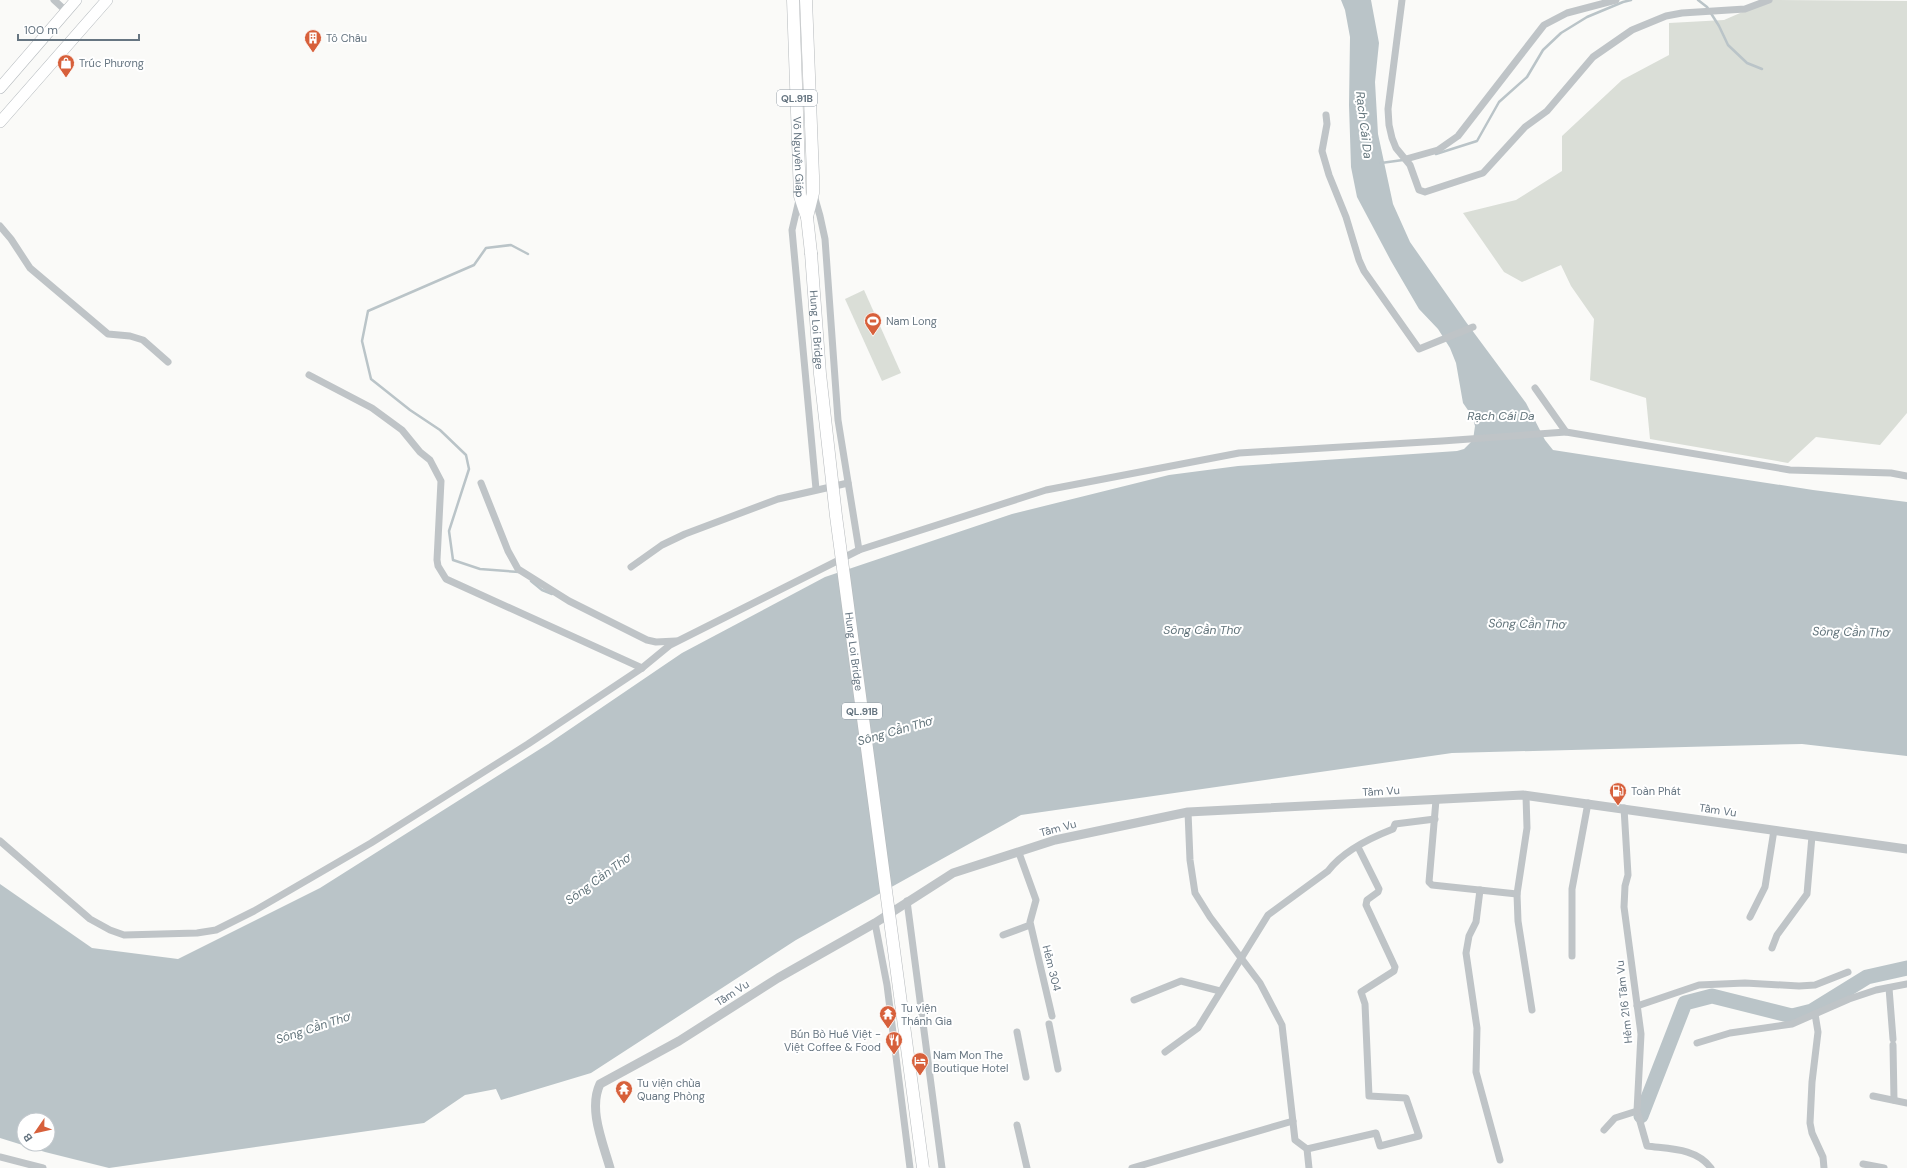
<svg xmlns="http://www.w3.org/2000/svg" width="1907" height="1168" font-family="'DM Sans',sans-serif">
  <rect width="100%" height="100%" fill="#fafaf8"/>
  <g fill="#daded7">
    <path d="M1770,0L1907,1V413L1880,445L1816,437L1788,463L1650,439L1646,398L1590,380L1594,319L1571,286L1561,265L1522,282L1504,272L1463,213L1516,200L1562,171V136L1622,80L1669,55V23L1724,20Z"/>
    <path d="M864,290L901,373L882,381L845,299Z"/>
  </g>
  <path fill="#bac4c8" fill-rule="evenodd" d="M1341,0H1371L1379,43L1375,82L1378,134L1393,204L1410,242L1466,322L1526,403L1545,440L1553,450L1813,490L1907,502V756L1802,744L1452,753L1021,815L796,940L591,1073L501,1100L496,1089L465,1095L424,1123L109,1168L45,1152L0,1138V884L92,948L178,959L320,888L548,744L682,653L825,577L1012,514L1169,475L1238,466L1457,451L1464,449L1473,440L1475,426L1472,416L1463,403L1456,363L1450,348L1438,329L1419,309L1391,261L1357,197L1351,167L1349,105L1350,37L1345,10ZM24,1120H48V1144H24Z"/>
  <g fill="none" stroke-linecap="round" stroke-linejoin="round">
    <g stroke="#bac4c8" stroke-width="2.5">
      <path d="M1698,0L1707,7L1719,26L1728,45L1747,63L1762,69"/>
      <path d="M1436,154L1477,141L1499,102L1527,77L1543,50L1561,33L1587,17L1623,2L1631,0"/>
      <path d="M1381,163L1403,160"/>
      <path d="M519,572L480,569L453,560L449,531L469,469L466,455L440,430L410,410L371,379L362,341L368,311L474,265L486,248L511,245L528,254"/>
      <path d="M531,581L542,590L552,594"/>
    </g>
    <path stroke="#bac4c8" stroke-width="15" d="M1641,1116L1685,1003L1712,996L1792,1016L1812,1011L1867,977L1907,968"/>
    <g stroke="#b5babe" stroke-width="12">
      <g id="primary">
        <path d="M0,88L76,0"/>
        <path d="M0,122L107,0"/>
      </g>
    </g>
    <g stroke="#b5b9bc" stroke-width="13">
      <g id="trunk">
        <path id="s1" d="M793,0L800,196L807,217L811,253"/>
        <path d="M806,0L813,176V193L807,217"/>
      </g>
    </g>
    <g stroke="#bfc4c7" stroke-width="7">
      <path d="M54,0L66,11"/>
      <path d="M1402,0L1388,109L1389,125L1392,138L1396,148L1410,165L1419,190L1425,192L1483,173L1525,127L1547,111L1593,57L1632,30L1666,16L1682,13L1745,9L1769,0"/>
      <path d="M1326,115L1327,124L1322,151L1329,175L1346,217L1359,260L1364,271L1419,349L1473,327"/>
      <path d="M1406,159L1438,150L1458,136L1544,25L1567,13L1616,0"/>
      <path d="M814,195L820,216L825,239L838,420L859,550"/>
      <path d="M799,200L792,230L816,489"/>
      <path d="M0,226L11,239L30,268L108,334L130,336L143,340L168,362"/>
      <path d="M309,375L372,408L402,430L420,452L430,460L441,481L437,560L438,566L446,579L642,668"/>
      <path d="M1535,388L1566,432L1790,470L1891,473L1907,476"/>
      <path d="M481,483L508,551L518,569L569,601L647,640L656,642L676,641"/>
      <path d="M631,567L662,545L685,534L778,499L848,483"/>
      <path d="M1436,800L1429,882L1432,885L1517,894L1527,828L1526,796"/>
      <path d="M1624,808L1628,875L1625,886L1624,907L1641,1034L1637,1111L1647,1146C1670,1149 1696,1148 1711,1168"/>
      <path d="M1188,812L1190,860L1195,893L1210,917L1260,983L1282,1025L1295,1140L1307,1149L1309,1168"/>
      <path d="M0,841L90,919L110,930L124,935L197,933L216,930L254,911L371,843L528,744L642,668L670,645L859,550L1046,490L1239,453L1442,441L1566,432"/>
      <path d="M1019,853L1036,900L1030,922L1052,1016"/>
      <path d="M1480,890L1476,922L1469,936L1466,953L1477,1028L1476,1072L1500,1160"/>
      <path d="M1517,894L1518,921L1532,1010"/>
      <path d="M907,901L942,1168"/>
      <path d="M1750,917L1765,887L1774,830"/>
      <path d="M875,923L887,985L910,1168"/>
      <path d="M1003,935L1030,925"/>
      <path d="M1772,948L1777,935L1807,894L1812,836"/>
      <path d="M1572,956V889L1588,803"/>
      <path d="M1889,988L1893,1039"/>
      <path d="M1134,1000L1181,981L1220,991"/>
      <path d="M1637,1006L1699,985L1745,983L1799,986L1815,985L1848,972"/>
      <path d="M1815,1014L1818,1032L1812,1082L1810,1123L1812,1133L1823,1157L1824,1168"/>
      <path d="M1049,1024L1058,1069"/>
      <path d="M1017,1032L1026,1077"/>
      <path d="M1697,1043L1730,1033L1792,1024L1849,999L1876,990L1907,984"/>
      <path d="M1893,1045L1894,1100"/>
      <path d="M1165,1052L1198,1028L1268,915L1328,871C1343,851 1370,838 1393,829L1395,824L1435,819"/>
      <path d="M1873,1096L1907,1103"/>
      <path d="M1017,1125L1027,1168"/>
      <path d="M1604,1130L1615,1118L1637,1111"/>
      <path d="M1307,1149L1376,1133L1380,1146L1419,1136L1406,1098L1369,1096L1365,1004L1361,992L1394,971L1395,967L1366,905L1367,900L1378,892L1379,889L1358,847"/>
      <path d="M0,1157L43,1168"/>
      <path d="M1863,1164L1884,1168"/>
      <path d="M1132,1168L1293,1121"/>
    </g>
    <path stroke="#bfc4c7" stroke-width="9" d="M610,1168C603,1143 588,1109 600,1084L679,1041L778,978L875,923L953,873L1055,840L1188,812L1523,795L1907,849"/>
    <use href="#primary" stroke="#fff" stroke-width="11"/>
    <use href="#trunk" stroke="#fff" stroke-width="12"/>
    <g stroke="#b5b9bc" stroke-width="13" stroke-linecap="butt">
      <g id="trunk-bridge">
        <path id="s2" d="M811,253L820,374L836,516L923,1168"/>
      </g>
    </g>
    <use href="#trunk-bridge" stroke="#fff" stroke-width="12"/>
  </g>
  <defs>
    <g id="building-pin" transform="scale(0.9)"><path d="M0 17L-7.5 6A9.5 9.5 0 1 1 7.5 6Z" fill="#d7603b" stroke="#fff"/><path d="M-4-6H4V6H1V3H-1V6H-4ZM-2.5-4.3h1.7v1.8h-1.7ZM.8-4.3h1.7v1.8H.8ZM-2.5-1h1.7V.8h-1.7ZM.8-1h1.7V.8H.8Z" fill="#fff"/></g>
    <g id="shop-pin" transform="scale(0.9)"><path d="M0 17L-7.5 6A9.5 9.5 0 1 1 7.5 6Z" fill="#d7603b" stroke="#fff"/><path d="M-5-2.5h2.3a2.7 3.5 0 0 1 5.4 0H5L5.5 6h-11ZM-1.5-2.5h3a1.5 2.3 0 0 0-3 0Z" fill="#fff"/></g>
    <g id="stadium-pin" transform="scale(0.9)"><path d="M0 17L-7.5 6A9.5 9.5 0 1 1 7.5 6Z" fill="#d7603b" stroke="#fff"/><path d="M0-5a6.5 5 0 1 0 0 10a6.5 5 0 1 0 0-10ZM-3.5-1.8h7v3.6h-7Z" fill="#fff"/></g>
    <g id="fuel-pin" transform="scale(0.9)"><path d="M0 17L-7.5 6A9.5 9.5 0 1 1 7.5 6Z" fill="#d7603b" stroke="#fff"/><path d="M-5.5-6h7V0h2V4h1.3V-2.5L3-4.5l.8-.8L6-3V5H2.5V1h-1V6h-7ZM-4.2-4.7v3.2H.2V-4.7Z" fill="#fff"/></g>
    <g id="temple-pin" transform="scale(0.9)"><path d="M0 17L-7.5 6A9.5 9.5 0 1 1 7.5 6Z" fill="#d7603b" stroke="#fff"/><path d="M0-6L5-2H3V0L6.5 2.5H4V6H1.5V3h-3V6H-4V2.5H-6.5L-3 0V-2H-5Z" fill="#fff"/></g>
    <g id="restaurant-pin" transform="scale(0.9)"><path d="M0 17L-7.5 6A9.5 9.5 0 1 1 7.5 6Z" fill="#d7603b" stroke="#fff"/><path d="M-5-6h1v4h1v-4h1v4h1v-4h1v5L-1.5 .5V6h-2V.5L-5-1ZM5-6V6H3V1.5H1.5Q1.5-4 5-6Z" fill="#fff"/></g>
    <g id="hotel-pin" transform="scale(0.9)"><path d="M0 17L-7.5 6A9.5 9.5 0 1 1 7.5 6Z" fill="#d7603b" stroke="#fff"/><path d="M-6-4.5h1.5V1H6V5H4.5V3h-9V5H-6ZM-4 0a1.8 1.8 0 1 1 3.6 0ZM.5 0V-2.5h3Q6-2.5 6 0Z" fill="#fff"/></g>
  </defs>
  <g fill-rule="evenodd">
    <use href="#building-pin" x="313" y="38"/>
    <use href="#shop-pin" x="66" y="63"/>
    <use href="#stadium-pin" x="873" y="321"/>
    <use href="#fuel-pin" x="1618" y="791"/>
    <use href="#temple-pin" x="888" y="1014"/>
    <use href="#restaurant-pin" x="894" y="1040"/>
    <use href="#hotel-pin" x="920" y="1061"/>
    <use href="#temple-pin" x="624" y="1089"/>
  </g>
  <g text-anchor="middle" stroke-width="4" stroke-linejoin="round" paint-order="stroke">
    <g fill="#fff" stroke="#949ea7" stroke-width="1">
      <rect x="777" y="90" width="40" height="16" rx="3"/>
      <rect x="842" y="703" width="40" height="16" rx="3"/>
    </g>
    <g font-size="10" font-weight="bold" fill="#667581">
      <text x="797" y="102">QL.91B</text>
      <text x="862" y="715">QL.91B</text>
    </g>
    <g font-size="11" fill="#667581" stroke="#fff" text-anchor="start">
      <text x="326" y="42">Tô Châu</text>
      <text x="79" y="67">Trúc Phương</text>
      <text x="886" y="325">Nam Long</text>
      <text x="1631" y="795">Toàn Phát</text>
      <text x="901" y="1012">Tu viện<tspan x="901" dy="13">Thánh Gia</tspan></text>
      <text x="881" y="1038" text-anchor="end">Bún Bò Huế Việt -<tspan x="881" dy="13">Việt Coffee &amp; Food</tspan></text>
      <text x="933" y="1059">Nam Mon The<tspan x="933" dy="13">Boutique Hotel</tspan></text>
      <text x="637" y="1087">Tu viện chùa<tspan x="637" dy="13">Quang Phòng</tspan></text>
    </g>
    <g font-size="11" fill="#667581" stroke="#fff">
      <text dy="4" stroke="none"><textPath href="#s1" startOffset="157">Võ Nguyên Giáp</textPath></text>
      <text dy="4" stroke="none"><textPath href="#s2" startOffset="77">Hung Loi Bridge</textPath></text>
      <text dy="4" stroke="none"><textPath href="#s2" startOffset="401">Hung Loi Bridge</textPath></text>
      <text transform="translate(1381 791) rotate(-3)" y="4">Tầm Vu</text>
      <text transform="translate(1718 810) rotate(8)" y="4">Tầm Vu</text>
      <text transform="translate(1058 828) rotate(-15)" y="4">Tầm Vu</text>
      <text transform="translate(1052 968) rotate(76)" y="4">Hẻm 304</text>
      <text transform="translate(732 993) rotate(-33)" y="4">Tầm Vu</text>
      <text transform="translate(1624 1002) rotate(-96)" y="4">Hẻm 216 Tầm Vu</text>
    </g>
    <g font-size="12" font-style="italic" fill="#61737a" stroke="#fff">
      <text transform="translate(1364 125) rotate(83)" y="4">Rạch Cái Da</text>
      <text x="1501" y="420">Rạch Cái Da</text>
      <text transform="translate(1527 624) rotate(1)" y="4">Sông Cần Thơ</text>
      <text x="1202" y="634">Sông Cần Thơ</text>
      <text transform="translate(1851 632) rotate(1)" y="4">Sông Cần Thơ</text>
      <text transform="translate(895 731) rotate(-16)" y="4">Sông Cần Thơ</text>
      <text transform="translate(598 879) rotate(-36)" y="4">Sông Cần Thơ</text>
      <text transform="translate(313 1028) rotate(-18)" y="4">Sông Cần Thơ</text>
    </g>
  </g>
  <g transform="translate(36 1132) rotate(236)"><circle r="19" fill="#ffffff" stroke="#c2c8cd"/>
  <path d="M0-3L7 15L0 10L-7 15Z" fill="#d7603b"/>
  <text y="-6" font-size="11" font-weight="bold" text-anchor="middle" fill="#667581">B</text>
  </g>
  <path d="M18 34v6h121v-6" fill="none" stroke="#667581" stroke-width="2"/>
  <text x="24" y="34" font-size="12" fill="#667581" stroke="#ffffff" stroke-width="3" paint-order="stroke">100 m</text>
</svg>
